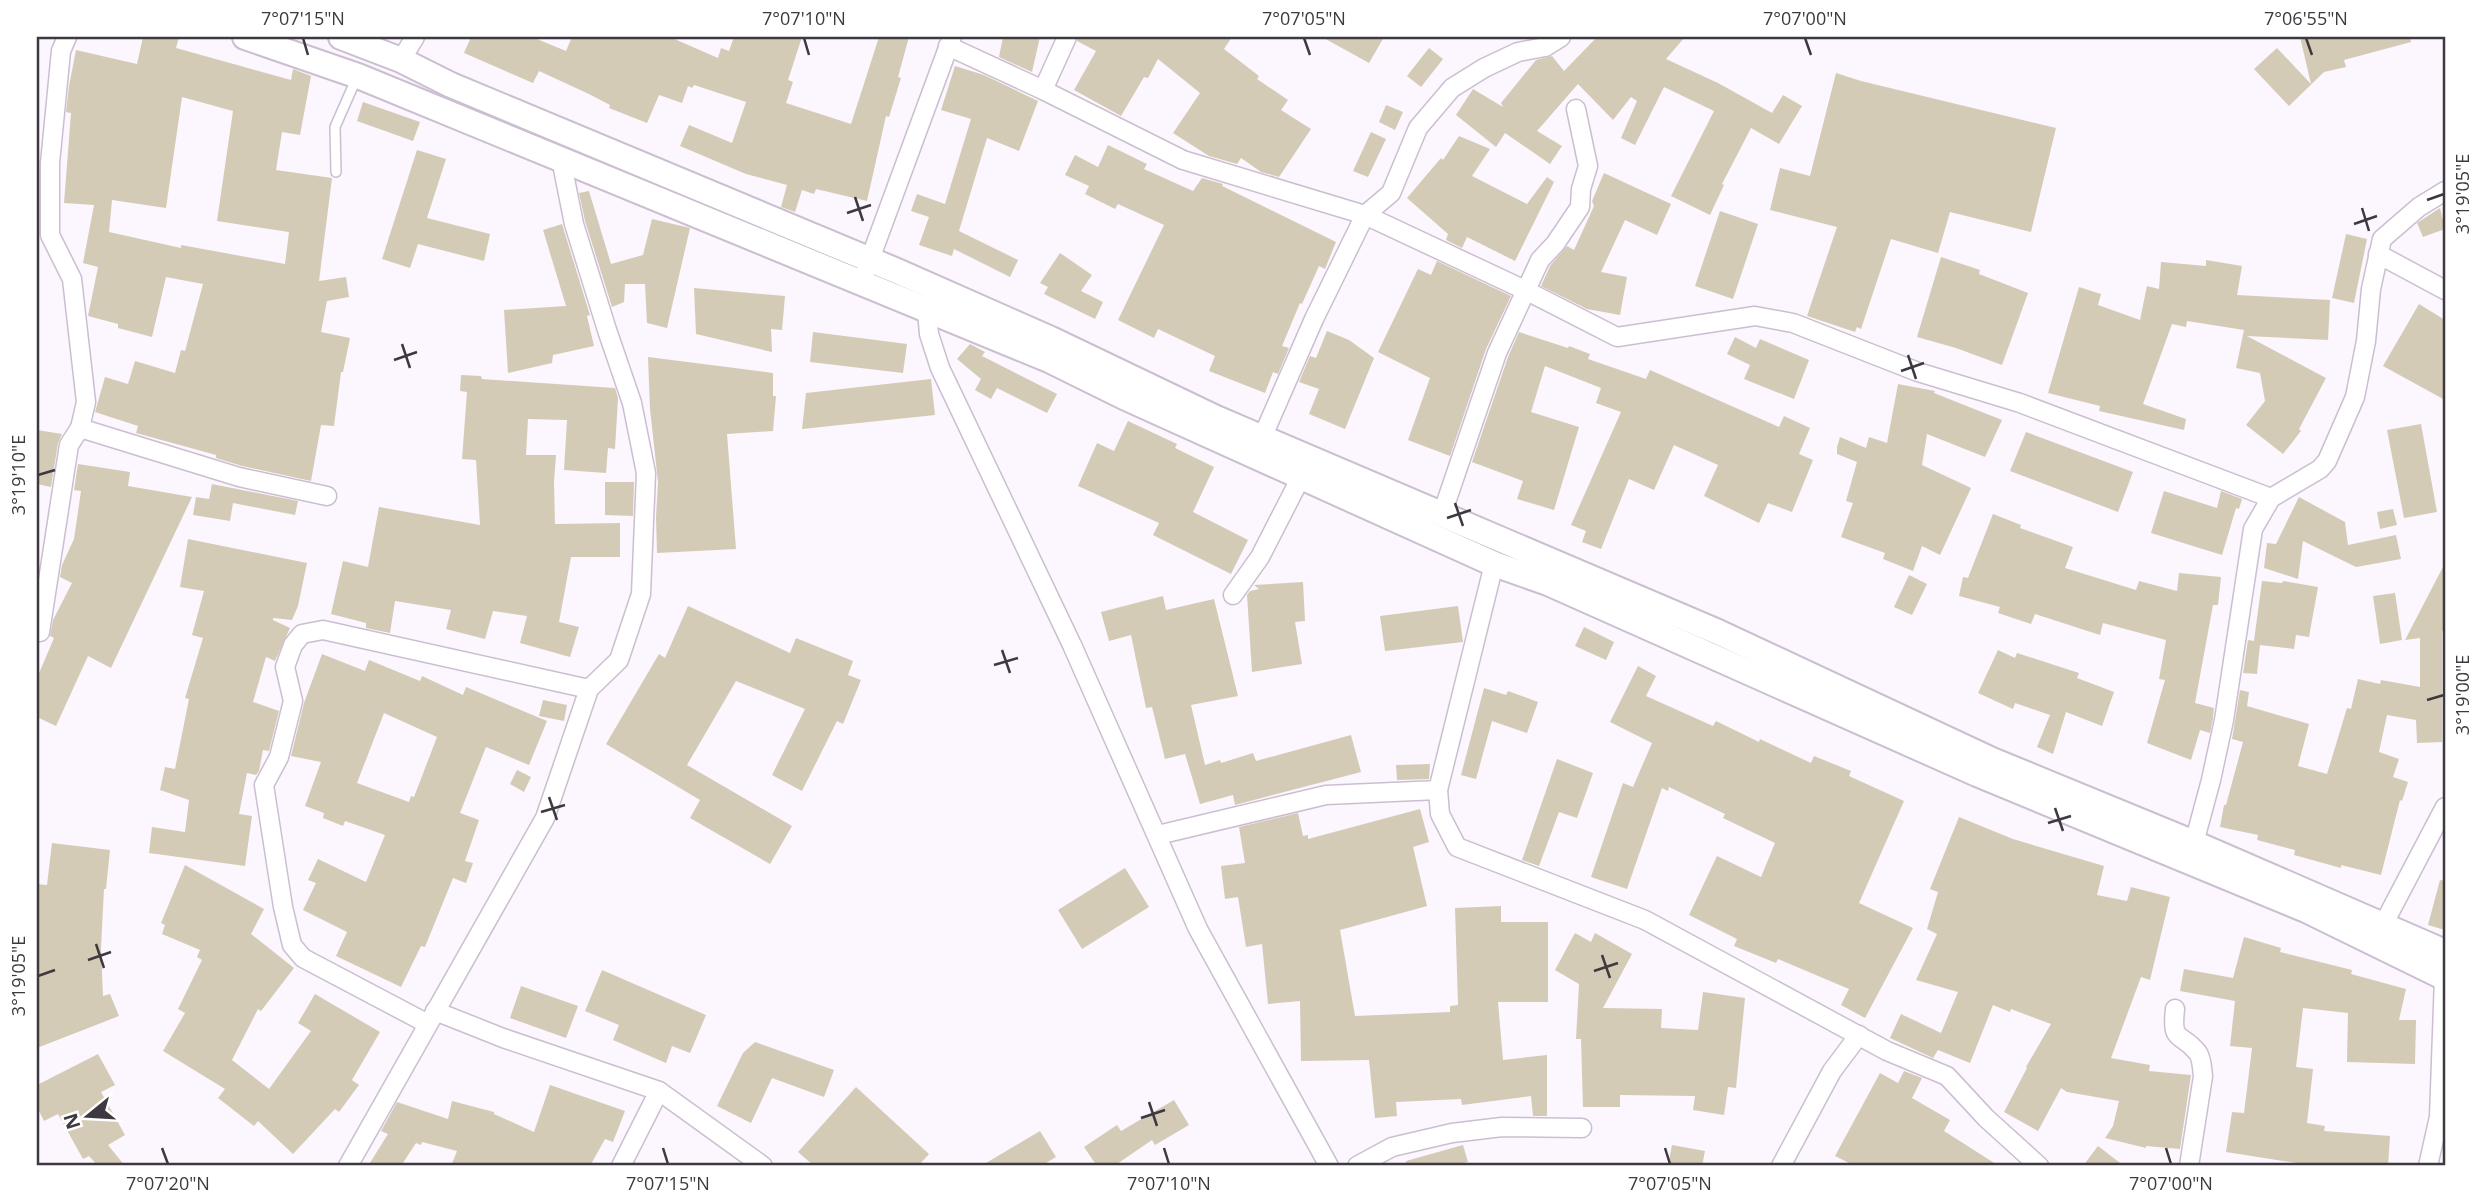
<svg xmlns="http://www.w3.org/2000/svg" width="2482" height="1203" font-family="'Open Sans',sans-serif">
  <rect width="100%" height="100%" fill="#fcf6fe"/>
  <g fill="#d4cbb6" fill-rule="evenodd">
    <path d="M143,37H179L176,48L291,80L293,69L311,76L300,135L282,132L276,170L332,178L319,281L346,277L349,297L327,301L321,332L350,338L343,372H341L334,426L321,425L311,481L242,466L216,458V455L136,433L138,426L95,412L105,377L128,384L135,361L175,373L181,350L185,351L203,284L166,277L152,337L118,328V324L88,316L98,267L83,263L94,205L64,203L71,113L66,112L69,86L76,50L137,64ZM182,97L233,111L217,221L289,232L285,264L181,245V248L109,232L112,200L166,208Z"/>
    <path d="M471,37H532L566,51L572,37H670L718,58L721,48L729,51L734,37H802L788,80L793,82L786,103L851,124L879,37H909L898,77L901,78L889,117L886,116L867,201L816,189L814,194L802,190L795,212L781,207L787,185L746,174L680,146L689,125L732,143L746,102L694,85L692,88L688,86L682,103L659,95L647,123L609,108L610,105L589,94L539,71L533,83L464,53Z"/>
    <path d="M1003,37H1040L1032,72L999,57Z"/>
    <path d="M1078,37H1232L1224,49L1259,76L1257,79L1288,100L1281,110L1311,129L1279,177L1261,172L1241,158L1237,164L1209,156L1173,133L1200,93L1158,59L1148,78L1144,77L1121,116L1074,90L1096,51L1077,41Z"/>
    <path d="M1322,37H1384L1369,63Z"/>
    <path d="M1597,37H1685L1666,59L1718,83L1772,113L1783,95L1802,106L1779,144L1751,128L1722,184L1724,185L1710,215L1671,196L1714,111L1664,87L1635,145L1621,138L1637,101L1631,97L1613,120L1578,84L1537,131L1562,146L1550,164L1505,133L1496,147L1456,115L1473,89L1503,107L1501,103L1536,60L1552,56L1564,71Z"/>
    <path d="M2300,37H2410L2411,42L2344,60L2346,67L2324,72L2289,106L2254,69L2277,48L2311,84Z"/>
    <path d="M1429,48L1443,59L1421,87L1407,76Z"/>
    <path d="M955,66L984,75L1038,101L1019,151L987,138L959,231L1018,260L1010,277L954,249L952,256L919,245L929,217L911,211L917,194L945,204L971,119L941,110Z"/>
    <path d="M1836,73L1861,81L2056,128L2031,232L1950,212L1938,253L1891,239L1861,329L1857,327L1855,332L1807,316L1837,227L1770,210L1780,168L1810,176Z"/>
    <path d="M363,102L420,122L413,141L357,121Z"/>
    <path d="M1386,105L1403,112L1395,130L1379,122Z"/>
    <path d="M1371,132L1386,139L1368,177L1353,171Z"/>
    <path d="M1459,136L1490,149L1472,176L1527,204L1547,177L1554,182L1515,261L1467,237L1462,248L1446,240L1448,234L1407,198L1441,158L1443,160Z"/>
    <path d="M1108,145L1147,164L1144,169L1193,191L1202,178L1223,184L1222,186L1336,242L1325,269L1319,266L1302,304L1300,303L1282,346L1289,348L1278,374L1273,372L1265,393L1209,371L1215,356L1158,329L1154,338L1118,320L1164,225L1118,204L1115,209L1085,194L1089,186L1065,175L1075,155L1098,167Z"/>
    <path d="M417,150L446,159L427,218L490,234L484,261L418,244L410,268L382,259Z"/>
    <path d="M1604,173L1671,204L1657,235L1625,220L1601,272L1627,277L1620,315L1587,309L1541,286L1550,266L1567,246L1574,250L1594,206L1592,201Z"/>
    <path d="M589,191L611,264L643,255L652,219L690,228L667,328L647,323L645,284H625L624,302L612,307L585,221L579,193Z"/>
    <path d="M2440,208L2445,229L2423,237L2417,223Z"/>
    <path d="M1720,211L1758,224L1733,299L1695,286Z"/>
    <path d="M562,224L590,315L587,316L594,346L553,355L552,363L508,373L504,310L566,306L543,230Z"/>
    <path d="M2346,234L2367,239L2354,303L2332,298Z"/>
    <path d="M1060,253L1092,275L1081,291L1103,302L1095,319L1044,294L1048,287L1040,283Z"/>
    <path d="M1941,257L1980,270L1979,274L2028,293L2002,365L1956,348L1917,337Z"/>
    <path d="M2206,260L2242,266L2237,295L2330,300L2328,340L2247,336L2326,378L2299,429L2301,431L2283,454L2246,425L2265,401L2260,373L2236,368L2244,330L2187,321L2186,327L2172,324L2143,404L2186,419L2184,430L2099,411L2100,406L2048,393L2079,287L2101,294L2098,305L2140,320L2147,286L2159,289L2161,262L2206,266Z"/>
    <path d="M1437,261L1511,296L1486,349L1450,456L1408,440L1430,378L1378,352L1418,269L1431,275Z"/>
    <path d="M694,288L785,296L782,330L771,329L772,352L696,334Z"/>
    <path d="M2419,304L2445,320V400L2383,366Z"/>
    <path d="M1327,331L1349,340L1374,358L1345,429L1309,414L1319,389L1299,382L1310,356L1316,358Z"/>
    <path d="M813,332L907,344L903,373L810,362Z"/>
    <path d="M1519,332L1568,348L1569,346L1590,354L1588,359L1646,379L1650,370L1779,427L1784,416L1810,428L1799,454L1813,460L1792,512L1768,503L1759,523L1704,496L1718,465L1674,445L1654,490L1629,479L1601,549L1582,542L1586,531L1571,525L1621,412L1596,403L1601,388L1545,366L1531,412L1579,427L1554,510L1517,499L1523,481L1472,462L1508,357Z"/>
    <path d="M1735,337L1756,348L1760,339L1809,360L1794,399L1744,379L1750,365L1727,354Z"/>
    <path d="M970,344L985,352L982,356L1057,394L1047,413L997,388L991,399L975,390L981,379L957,359Z"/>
    <path d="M648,357L773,373V396H776L773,431L727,434L736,549L657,553L656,517L658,482L650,409Z"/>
    <path d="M461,375L481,376L482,379L615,388L618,398L615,449L608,448L606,473L564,470L567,420L528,419L526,455H556L554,482L555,524L620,523V557H571L559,622L579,627L570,657L520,643L527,616L493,611L485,639L446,629L451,610L395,601L390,633L366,628V623L331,614L343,561L368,567L379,507L480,525L476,460L462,459L467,392L460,391Z"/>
    <path d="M931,379L935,415L802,429L806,393Z"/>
    <path d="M1898,384L1935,391L1934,393L2002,420L1985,457L1927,434L1922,465L1971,488L1940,555L1922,546L1913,571L1883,559L1885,553L1841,537L1853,503L1846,501L1857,462L1837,454V447L1840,437L1866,448L1869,437L1887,443Z"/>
    <path d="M1128,421L1177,444L1175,448L1214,467L1193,512L1248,540L1231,574L1153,535L1159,523L1078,486L1097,443L1114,451Z"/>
    <path d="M2421,424L2437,512L2404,518L2387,430Z"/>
    <path d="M37,430L62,434L58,443L51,487L37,484Z"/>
    <path d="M2026,432L2133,472L2118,512L2010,471Z"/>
    <path d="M78,464L130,472L128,486L192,497L111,668L88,656L56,726L37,717V678L54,638L50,636L53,620L72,583L60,577L62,565L74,539L81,491L74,490Z"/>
    <path d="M605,482H634L633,516L605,515Z"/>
    <path d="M212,484L298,501L295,515L233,503L230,521L193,515L196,497L209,499Z"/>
    <path d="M2164,491L2217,508L2221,491L2242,499L2239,509L2236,508L2222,555L2151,533Z"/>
    <path d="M2299,497L2345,522L2348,545L2396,535L2401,559L2356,567L2303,541L2298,579L2264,568L2267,543L2276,544Z"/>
    <path d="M2393,509L2397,525L2380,529L2377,512Z"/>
    <path d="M1993,514L2021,525L2020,528L2073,547L2065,568L2136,590L2139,581L2177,591L2179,573L2221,577L2218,605H2213L2195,703L2214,708L2213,718L2210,733L2200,730L2191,760L2147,743L2165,680L2159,679L2166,640L2103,623L2100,635L2035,614L2031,624L1998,613L2000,607L1959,596L1963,577L1968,578Z"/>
    <path d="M188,539L307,563L298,606L292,620L273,618V620L290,628L275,661L266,657L253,702L279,711L269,751L263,750L259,771L256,775L247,773L239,814L252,816L245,866L149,853L152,827L185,832L189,800L160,790L165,767L175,769L189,699L185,698L203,638L192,635L204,591L180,587Z"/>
    <path d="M2445,563V632L2442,631V742L2417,743L2416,720L2387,715L2379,752L2399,759L2393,777L2408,782L2402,801L2400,800L2381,875L2341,865V868L2294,855L2295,850L2257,840L2258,835L2220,827L2224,805H2226L2243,742L2232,739L2240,690L2249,692L2247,706L2309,724L2298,766L2327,774L2347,708L2351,709L2358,679L2380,684L2381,680L2420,687V638L2405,640Z"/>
    <path d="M1909,575L1927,584L1912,615L1894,607Z"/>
    <path d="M2262,581L2282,583L2283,581L2318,587L2309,637L2296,635L2294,649L2260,645L2257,674L2243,673L2248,640L2254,641Z"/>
    <path d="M1303,582L1305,621L1295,622L1302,664L1252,672L1247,595L1250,591L1259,589L1254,585Z"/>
    <path d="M2395,593L2402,640L2380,644L2373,596Z"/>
    <path d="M1163,596L1166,610L1214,599L1238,696L1191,705L1205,765L1220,760L1221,763L1253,753L1256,761L1351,735L1361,772L1235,805L1233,795L1200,804L1185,754L1165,759L1152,707L1146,708L1131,635L1109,641L1101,612Z"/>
    <path d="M688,606L790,653L796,638L853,661L848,675L861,680L843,724L837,721L802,791L772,775L805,709L736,681L687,765L792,826L770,864L690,818L700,800L606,744L659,654L665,658Z"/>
    <path d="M1458,606L1463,642L1385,651L1380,616Z"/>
    <path d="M1584,627L1614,642L1606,660L1575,646Z"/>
    <path d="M1998,650L2015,658L2017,653L2079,673L2077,678L2114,692L2102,726L2066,712L2053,754L2037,747L2050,715L2015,703L2013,709L1978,693Z"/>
    <path d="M322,654L365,671L369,660L420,681L422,676L463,695L466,687L547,721L529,765L486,747L460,813L479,820L465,861L473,863L466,883L453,878L425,947L421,946L401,987L336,956L347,932L303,910L316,883L308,880L318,859L366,882L385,835L345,821L343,826L323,818L324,813L305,806L321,762L291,756L304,703ZM384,713L437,737L414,797L411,796L409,802L357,783Z"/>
    <path d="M1638,666L1656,676L1646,696L1713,726L1716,721L1759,742L1760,739L1811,763L1814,756L1851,771L1849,776L1904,801L1859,903L1913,928L1865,1018L1841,1005L1849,989L1778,959L1776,963L1734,946L1737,939L1689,915L1717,856L1761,877L1775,843L1723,818L1725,814L1669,787L1668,791L1662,788L1627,889L1591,877L1623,783L1633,787L1652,743L1610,722Z"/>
    <path d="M1484,688L1506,695L1508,691L1538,702L1527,733L1492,721L1476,779L1461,775Z"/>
    <path d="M543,700L567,705L564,721L539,716Z"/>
    <path d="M1557,759L1593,773L1577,818L1559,812L1539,866L1522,860Z"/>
    <path d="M1430,764L1429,779L1397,780L1396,765Z"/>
    <path d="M517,770L531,777L524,792L510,784Z"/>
    <path d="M1420,809L1429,842L1413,847L1427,906L1340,930L1355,1016L1450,1012V1006L1458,1005L1455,908L1501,906V922H1548V1002H1498L1503,1060L1547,1055V1116H1533L1531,1096L1462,1105L1461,1099L1396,1102L1397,1116L1375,1118L1369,1060L1301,1061L1300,1001L1268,1004L1262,944L1246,947L1238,897L1225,899L1221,866L1245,863L1239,827L1298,813L1303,836L1308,835V839Z"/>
    <path d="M1959,817L2013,839L2104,866L2097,895L2127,901L2131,887L2170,897L2150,980L2141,977L2111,1058L2150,1065L2149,1071L2191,1075L2180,1149L2146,1146V1148L2105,1138L2113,1126L2119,1101L2067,1092L2061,1088L2038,1131L2004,1112L2027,1068L2026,1067L2051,1024L2011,1009L2010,1012L1993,1005L1970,1063L1938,1050L1933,1058L1890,1038L1901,1014L1941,1033L1958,992L1916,980L1937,934L1927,929L1938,892L1930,889Z"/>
    <path d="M52,843L110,850L106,889H104L101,948L103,996L110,994L119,1016L37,1048L39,901L37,900V884L47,885Z"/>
    <path d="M185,865L264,909L251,934L294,968L261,1011L258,1009L232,1060L269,1089L311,1031L298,1023L315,994L380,1032L352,1080L359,1085L339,1112L335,1109L293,1154L258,1121L254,1126L218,1098L225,1089L163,1051L185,1013L178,1009L202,960L197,957L200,950L162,934L165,925L161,923Z"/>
    <path d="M1125,868L1149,907L1082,949L1058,910Z"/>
    <path d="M2440,880L2445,881V930L2428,925Z"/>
    <path d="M1575,933L1591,942L1595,933L1632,954L1603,1008L1662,1009L1661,1028L1698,1030L1703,992L1745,998L1736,1088L1728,1087L1724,1115L1693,1110L1695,1096L1620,1095V1107H1583L1581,1039H1576L1579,984L1555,970Z"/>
    <path d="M2244,937L2281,948L2280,952L2352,970L2351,974L2406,989L2399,1020H2416L2415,1064L2347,1062L2348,1013L2303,1008L2296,1067L2313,1069L2307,1123L2325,1126L2324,1131L2390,1136L2388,1166H2316L2226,1152L2232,1112L2244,1113L2252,1048L2230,1046L2235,1001L2180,991L2184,969L2233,978Z"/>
    <path d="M602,970L706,1015L690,1053L672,1046L666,1063L613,1040L619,1025L585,1011Z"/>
    <path d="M521,986L578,1006L566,1038L510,1018Z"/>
    <path d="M755,1042L834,1070L824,1097L772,1078L751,1123L717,1106L743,1053Z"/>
    <path d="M98,1054L115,1085L101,1092L125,1135L108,1145L125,1166H98L89,1156L83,1159L58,1114L44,1121L37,1107V1085Z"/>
    <path d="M1904,1071L1922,1078L1912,1098L1950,1120L1944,1131L1999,1166H1855L1835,1156L1880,1073L1898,1083Z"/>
    <path d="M550,1085L625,1111L613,1142L605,1139L590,1166H451L457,1151L422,1142L421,1145L416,1143L401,1166H368L388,1134L381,1131L397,1102L448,1119L452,1101L494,1112V1114L534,1132Z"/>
    <path d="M856,1087L929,1154L918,1166H814L798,1152Z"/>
    <path d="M1174,1100L1189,1125L1155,1145L1152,1140L1114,1166H1097L1084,1147L1117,1125L1121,1131Z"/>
    <path d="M1040,1131L1056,1157L1041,1166H981Z"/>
    <path d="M1463,1145L1468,1162L1450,1166H1406V1161Z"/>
    <path d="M1672,1145L1705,1151L1702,1166H1668Z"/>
    <path d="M2098,1146L2124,1166H2083Z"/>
  </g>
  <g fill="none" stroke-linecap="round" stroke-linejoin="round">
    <g stroke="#ccbed1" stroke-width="12">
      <path id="lane" d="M336,172L335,127L357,77"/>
    </g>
    <g stroke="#ccbed1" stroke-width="21">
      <g id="street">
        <path d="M67,37L61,51L50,163V235L72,279L86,402L80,428L239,477L327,496"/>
        <path d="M948,46L1043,90L1183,160L1365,215L1527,291L1617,337L1755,316L1793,323L1918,372L2020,403L2271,498"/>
        <path d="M401,60L415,37"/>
        <path d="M1043,90L1067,37"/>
        <path d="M2378,254L2445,290"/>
        <path d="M866,270L952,37"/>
        <path d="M927,311L929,334L940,368L1072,645L1198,929L1329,1166"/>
        <path d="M1262,438L1314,319L1365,215L1391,193L1418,128L1452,88L1484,68L1518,52L1545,47L1561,37"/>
        <path d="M1442,514L1497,353L1540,260L1555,244L1580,207L1581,189L1588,166L1576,109"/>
        <path d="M1494,564L1438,790L1440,814L1457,847L1645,920L1887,1051L1947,1076L1986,1118L2039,1166"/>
        <path d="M1233,595L1260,557L1301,477"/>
        <path d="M40,632L69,445L80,428"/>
        <path d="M1158,835L1326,795L1438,790"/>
        <path d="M2194,843L2211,780L2224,720L2253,529L2271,498L2320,469L2327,461L2355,397L2366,341L2371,289L2382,239L2419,207L2445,191"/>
        <path d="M2383,925L2445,807"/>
        <path d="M2175,1009C2171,1045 2181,1031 2198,1053C2202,1059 2202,1069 2203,1076L2189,1166"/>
        <path d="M435,1011L503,1038L659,1091L621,1166"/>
        <path d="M428,1024L303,958L292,945L283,907L264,785L279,757L293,701L285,667L293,645L302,634L323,630L589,689"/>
        <path d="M659,1091L763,1166"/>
        <path d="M348,1166L545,818L589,689L619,660L641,594L646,473L632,403L607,330L574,224L561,159"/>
        <path d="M1357,1166L1392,1147L1452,1133L1502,1127L1582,1128"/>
        <path d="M1781,1166L1832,1071L1859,1035"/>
        <path d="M2428,1166L2439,1117L2444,978"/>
      </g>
    </g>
    <g stroke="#ccbed1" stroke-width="28">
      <g id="secondary">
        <path d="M245,37L358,76L1049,360L1124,397L1494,564L1548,583L1977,774L2306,910L2445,978"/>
        <path d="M341,37L401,60L451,85L897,271L1051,339L1216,418L1718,632L1992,760L2194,843L2445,952"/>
      </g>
    </g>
    <use href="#lane" stroke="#fff" stroke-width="9"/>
    <use href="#street" stroke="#fff" stroke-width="18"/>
    <use href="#secondary" stroke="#fff" stroke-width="24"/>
  </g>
  <path fill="none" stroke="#3e3840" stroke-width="2.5" d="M303,38L308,55M804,38L809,55M1304,38L1310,55M1805,38L1811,55M2306,38L2312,55M855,197L863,221M2427,200L2444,194M2362,208L2369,231M847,213L871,205M2354,224L2377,216M402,344L410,368M1908,355L1916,379M394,360L417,352M1901,371L1924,363M38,475L55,470M1455,503L1463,526M1447,518L1471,510M1002,650L1010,673M994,665L1018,658M2427,700L2444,695M549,797L557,820M2055,808L2063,831M541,812L565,805M2048,823L2071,816M96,944L104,968M1602,955L1610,978M88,960L111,952M1594,971L1618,963M38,976L55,970M1149,1102L1157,1126M1141,1118L1165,1110M162,1148L168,1164M663,1148L668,1164M1164,1148L1169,1164M1665,1148L1670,1164M2166,1148L2171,1164"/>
  <rect width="2482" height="1203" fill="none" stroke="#ffffff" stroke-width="77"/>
  <g transform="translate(88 1116) rotate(252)" stroke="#ffffff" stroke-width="5" paint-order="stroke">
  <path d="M0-5L12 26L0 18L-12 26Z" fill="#3e3840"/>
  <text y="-10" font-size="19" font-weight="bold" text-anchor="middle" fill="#3e3840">N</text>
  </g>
  <rect x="38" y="38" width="2406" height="1126" fill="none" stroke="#3e3840" stroke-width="2.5"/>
  <g font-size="18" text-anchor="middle" fill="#3e3840">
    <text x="303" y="25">7°07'15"N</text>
    <text x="804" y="25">7°07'10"N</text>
    <text x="1304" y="25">7°07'05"N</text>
    <text x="1805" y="25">7°07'00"N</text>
    <text x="2306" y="25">7°06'55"N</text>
    <text transform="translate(2463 194) rotate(-90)" y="6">3°19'05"E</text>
    <text transform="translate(19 475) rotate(-90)" y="6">3°19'10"E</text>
    <text transform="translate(2463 695) rotate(-90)" y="6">3°19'00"E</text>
    <text transform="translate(19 976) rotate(-90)" y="6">3°19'05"E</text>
    <text x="168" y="1190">7°07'20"N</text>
    <text x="668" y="1190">7°07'15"N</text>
    <text x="1169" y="1190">7°07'10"N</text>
    <text x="1670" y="1190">7°07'05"N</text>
    <text x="2171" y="1190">7°07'00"N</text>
  </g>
</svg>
